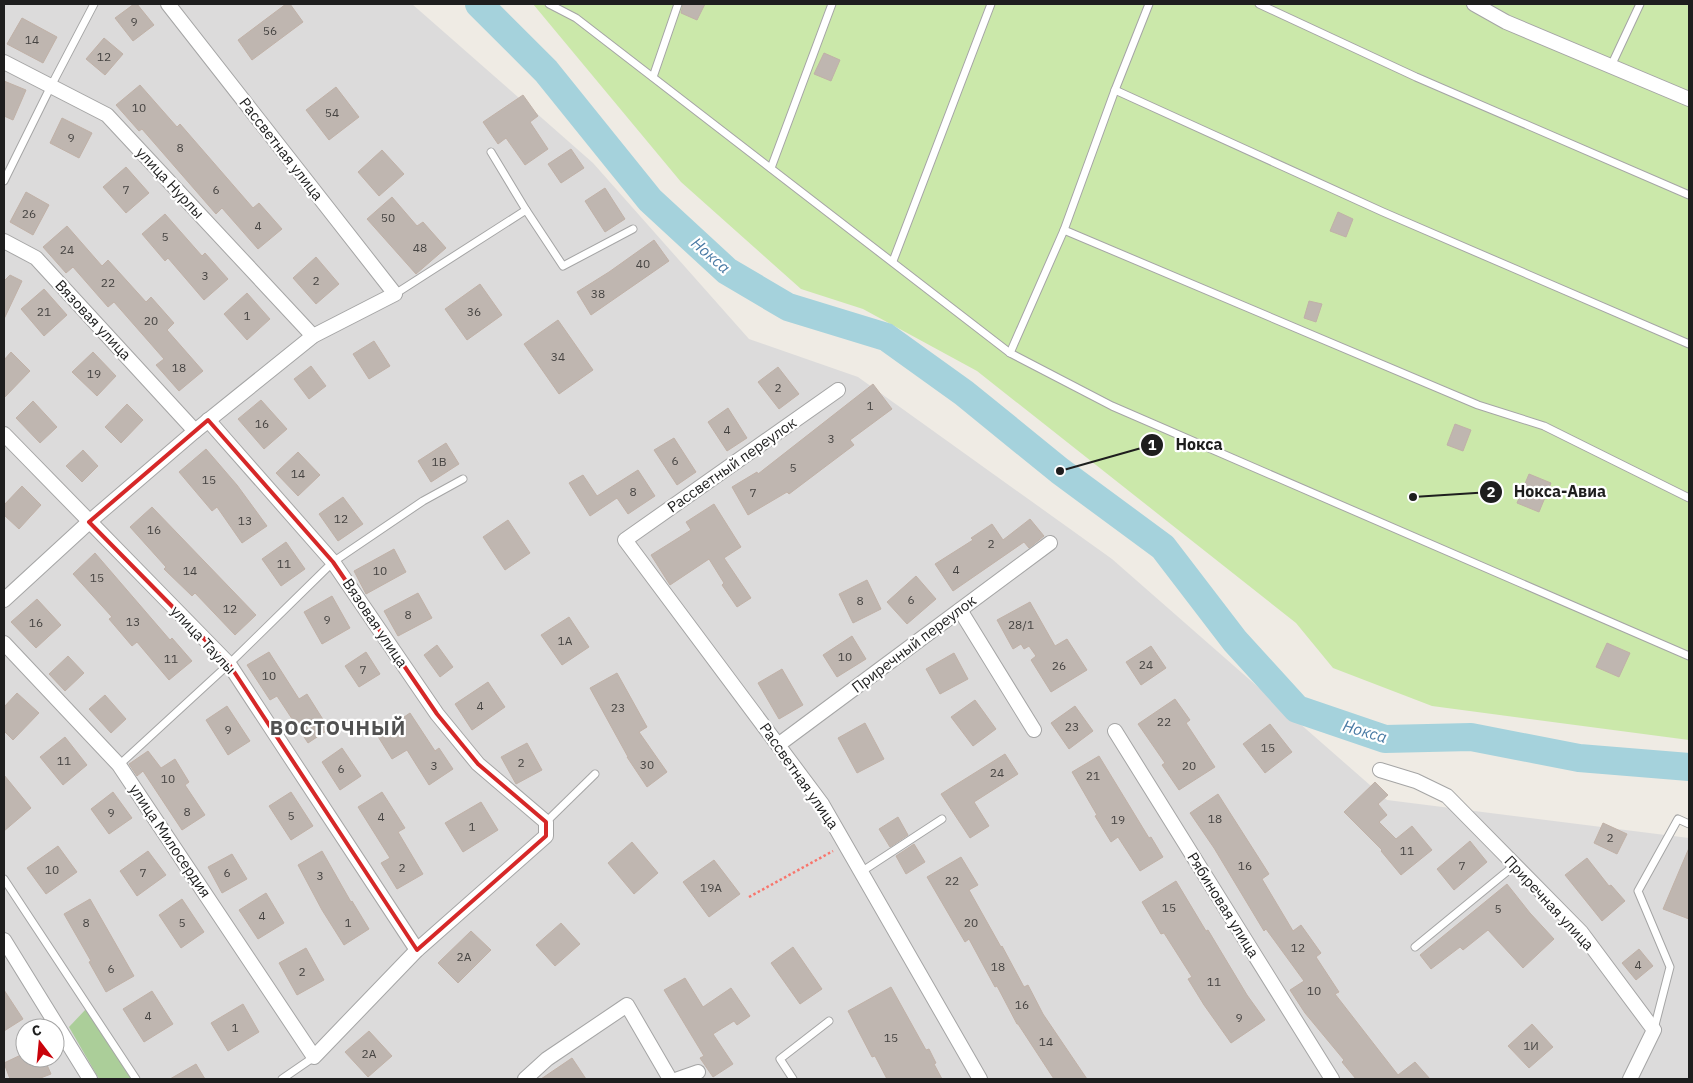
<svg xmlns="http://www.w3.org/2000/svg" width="1693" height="1083" font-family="'IBM Plex Sans',sans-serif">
  <rect width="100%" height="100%" fill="#efebe4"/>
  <path fill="#dcdbdb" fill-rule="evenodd" d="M4,4H412L593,163L749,339L858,377L1112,559L1387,800L1689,838V1079H4ZM25,1028H55V1058H25Z"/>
  <path fill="#cbe8aa" d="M533,4H1689V740L1432,706L1333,668L1296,623L977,371L863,309L801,289L681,182Z"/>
  <path fill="#abce99" d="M87,1008L133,1079H99L69,1027Z"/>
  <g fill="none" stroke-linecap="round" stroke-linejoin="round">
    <path stroke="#a5d2dc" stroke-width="28" d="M479,4L546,71L650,200L727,271L788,307L886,337L964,393L1060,471L1163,547L1235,641L1297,709L1385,739L1471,737L1579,758L1689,767"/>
  </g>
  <g fill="#bfb6b0" stroke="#c0b1a7">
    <path d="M134,4H137L154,25L133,41L115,18Z"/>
    <path d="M286,4H290L303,22L252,60L238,40Z"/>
    <path d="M683,4H705L697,20L681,13Z"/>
    <path d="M22,18L57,37L43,63L7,44Z"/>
    <path d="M104,38L123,54L105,75L86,59Z"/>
    <path d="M824,53L840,60L831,81L814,74Z"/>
    <path d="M4,81L26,90L13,120L4,116Z"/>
    <path d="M140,85L177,127L180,124L253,208L259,203L282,229L258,249L222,208L216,214L142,129L139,131L116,105Z"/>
    <path d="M336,87L359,117L329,140L306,110Z"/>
    <path d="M523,95L538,116L530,122L548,149L525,165L506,138L498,144L483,122Z"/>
    <path d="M62,118L92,133L79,158L50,143Z"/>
    <path d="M571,149L584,168L561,183L548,164Z"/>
    <path d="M382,150L404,174L379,196L358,172Z"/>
    <path d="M126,167L149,193L126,213L103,187Z"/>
    <path d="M605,188L625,219L605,232L585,201Z"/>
    <path d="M26,192L49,205L33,235L10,222Z"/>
    <path d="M392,197L417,226L423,222L446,248L416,274L367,219Z"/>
    <path d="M1338,212L1353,219L1346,237L1330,231Z"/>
    <path d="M165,214L202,256L205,253L228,279L204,300L168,258L165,261L142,234Z"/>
    <path d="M67,226L102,266L108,260L146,302L151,297L174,323L167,330L203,371L179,391L156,365L164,359L114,302L108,307L73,267L66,273L43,247Z"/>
    <path d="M654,240L669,261L591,315L577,292L609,272Z"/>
    <path d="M316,257L339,284L316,304L293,278Z"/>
    <path d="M10,275L22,281L4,319V281Z"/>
    <path d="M480,284L502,315L467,340L445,309Z"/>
    <path d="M44,289L67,315L44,336L21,309Z"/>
    <path d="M247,293L270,319L247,340L224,314Z"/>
    <path d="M1309,301L1322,304L1316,322L1304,318Z"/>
    <path d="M558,320L593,370L559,394L524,344Z"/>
    <path d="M374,341L390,366L369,379L353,354Z"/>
    <path d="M11,352L30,371L4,398V360Z"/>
    <path d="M93,352L116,376L97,396L72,372Z"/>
    <path d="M311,366L326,386L309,399L294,379Z"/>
    <path d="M778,367L799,394L779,409L758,382Z"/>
    <path d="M873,384L892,409L850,440L854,445L789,494L787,492L748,515L732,487L757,472L758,474Z"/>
    <path d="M261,400L287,429L264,449L238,419Z"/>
    <path d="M33,401L57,427L40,443L16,418Z"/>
    <path d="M127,404L143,420L121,443L105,427Z"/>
    <path d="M728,408L747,438L727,451L708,422Z"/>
    <path d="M1455,424L1471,430L1463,451L1447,445Z"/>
    <path d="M674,438L696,472L677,485L654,450Z"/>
    <path d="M446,443L459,464L431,482L418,461Z"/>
    <path d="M206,449L237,485L267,526L242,543L217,507L212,511L179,472Z"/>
    <path d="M83,450L98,466L82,482L66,466Z"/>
    <path d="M298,452L320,475L298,496L276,473Z"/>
    <path d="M638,470L655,496L628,514L617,498L590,516L569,483L583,475L597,496Z"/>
    <path d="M1529,474L1551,483L1539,512L1517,503Z"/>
    <path d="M22,486L41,505L19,529L4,515V505Z"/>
    <path d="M343,497L363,524L338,541L319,514Z"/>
    <path d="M714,504L741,547L724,558L751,598L737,607L722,585L724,583L709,559L670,585L651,555L691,530L686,522Z"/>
    <path d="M152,507L256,615L235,635L195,593L192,596L164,569L166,567L130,527Z"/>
    <path d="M1030,519L1044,536L1029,548L1024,542L953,591L935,564L973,540L971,538L992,524L1003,540Z"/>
    <path d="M508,520L530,553L505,570L483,537Z"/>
    <path d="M286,542L305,569L281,586L262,559Z"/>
    <path d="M394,549L406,572L366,594L354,571Z"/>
    <path d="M95,553L170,640L172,638L192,661L169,680L137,642L132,646L109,619L112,617L73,574Z"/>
    <path d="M916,576L936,599L907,624L887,602Z"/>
    <path d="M867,580L881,609L853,623L839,594Z"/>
    <path d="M418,593L432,618L398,636L384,611Z"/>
    <path d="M332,596L350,628L322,644L304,612Z"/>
    <path d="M37,599L61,625L36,648L11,622Z"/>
    <path d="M1030,602L1055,646L1067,639L1087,670L1051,692L1031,660L1036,656L1029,646L1024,649L1021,644L1013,649L997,620Z"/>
    <path d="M569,617L589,647L562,665L541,635Z"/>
    <path d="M852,636L866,659L837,677L823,655Z"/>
    <path d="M1607,643L1630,653L1619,677L1596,667Z"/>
    <path d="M437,645L453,667L440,677L424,655Z"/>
    <path d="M1151,646L1166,668L1141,685L1126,662Z"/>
    <path d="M269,652L299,699L307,694L329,729L308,743L277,696L270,700L247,665Z"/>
    <path d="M366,652L380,674L359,687L345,666Z"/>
    <path d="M954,653L968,679L940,694L926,669Z"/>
    <path d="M68,656L84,673L65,691L49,674Z"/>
    <path d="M782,669L803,705L779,719L758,683Z"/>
    <path d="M617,673L647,727L639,732L667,772L647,787L627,757H628L590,688Z"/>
    <path d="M488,682L505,707L472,730L455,704Z"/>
    <path d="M17,693L39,713L13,740L4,731V707Z"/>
    <path d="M105,695L126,719L111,733L89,709Z"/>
    <path d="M1175,699L1190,720L1186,723L1215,767L1179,790L1162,765L1165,763L1138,724Z"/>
    <path d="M975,700L996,729L973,746L951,717Z"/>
    <path d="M227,706L250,741L228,755L206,720Z"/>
    <path d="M1075,706L1093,731L1069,749L1051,723Z"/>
    <path d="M410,713L435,751L439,748L453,769L429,785L407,750L392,759L377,735Z"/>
    <path d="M865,723L884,759L857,773L838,738Z"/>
    <path d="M1270,724L1292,752L1265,773L1243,744Z"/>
    <path d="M65,737L87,765L63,785L40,757Z"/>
    <path d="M527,743L542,770L516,784L501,757Z"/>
    <path d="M342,748L361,776L340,790L322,762Z"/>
    <path d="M148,751L161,768L175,759L189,782L185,785L205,815L182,830L143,771L137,776L129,764Z"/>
    <path d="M1005,754L1018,774L974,802L989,826L970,838L941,794Z"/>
    <path d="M1099,756L1149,838L1151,837L1163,857L1140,871L1118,837L1111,842L1095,816L1097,815L1072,772Z"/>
    <path d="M4,775L31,808L4,831Z"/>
    <path d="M1375,782L1388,795L1378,804L1387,815L1379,822L1396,839L1412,826L1432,850L1401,875L1381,851L1382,850L1344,812Z"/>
    <path d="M113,792L132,818L109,834L91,809Z"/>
    <path d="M291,792L313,826L291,840L269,806Z"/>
    <path d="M382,792L405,828L398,832L423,874L397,889L381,863L390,858L358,807Z"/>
    <path d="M1218,794L1269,874L1262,879L1293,931L1301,925L1321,953L1316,957L1339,992L1335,994L1398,1075L1415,1062L1430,1079H1356L1342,1062L1344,1060L1305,1013L1290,990L1304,981L1266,929L1264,931L1214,848L1190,813Z"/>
    <path d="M481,802L498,830L463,852L445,823Z"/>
    <path d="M898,817L908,835L890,847L879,829Z"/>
    <path d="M1603,823L1627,834L1617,854L1594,843Z"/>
    <path d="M1470,841L1487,862L1454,890L1437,869Z"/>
    <path d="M632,842L658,873L634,894L608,863Z"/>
    <path d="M914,844L925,862L906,874L896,856Z"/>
    <path d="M58,846L77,872L46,894L27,868Z"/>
    <path d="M1689,848V919L1663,909Z"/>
    <path d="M148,851L166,875L137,896L120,871Z"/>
    <path d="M322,851L351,902L352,901L369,929L344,945L322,910L298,865Z"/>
    <path d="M232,854L247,879L222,893L208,867Z"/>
    <path d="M961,857L978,885L969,890L1001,947L1002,946L1024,987L1028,985L1043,1014L1087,1079H1054L1018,1024H1017L997,986L995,987L969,939L965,942L927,877Z"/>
    <path d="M1587,858L1609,886L1611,885L1625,901L1602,921L1565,875Z"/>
    <path d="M714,860L740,894L709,917L683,882Z"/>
    <path d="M1176,881L1206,931L1208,930L1247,995L1265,1020L1231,1043L1204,1005L1188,979L1192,977L1164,933L1161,934L1142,902Z"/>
    <path d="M1507,884L1530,913L1554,939L1523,968L1488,930L1463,950L1460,947L1431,969L1420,955Z"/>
    <path d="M266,893L284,923L258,939L239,910Z"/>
    <path d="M90,899L134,976L106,992L89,962L91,961L64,914Z"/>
    <path d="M182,899L204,932L181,948L159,915Z"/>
    <path d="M561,923L580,944L555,966L536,945Z"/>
    <path d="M471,931L491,950L458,983L438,963Z"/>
    <path d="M793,947L822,989L800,1004L771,963Z"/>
    <path d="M306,948L324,980L297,995L279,963Z"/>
    <path d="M1639,949L1653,966L1636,980L1622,963Z"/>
    <path d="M685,978L703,1007L731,988L750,1016L737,1025L734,1021L713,1034L733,1064L713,1077L700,1058L704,1056L664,990Z"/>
    <path d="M891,987L926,1050L929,1049L936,1063L934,1064L942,1079H887L875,1056L872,1057L848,1011Z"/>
    <path d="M4,990L23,1019L4,1031Z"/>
    <path d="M152,991L173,1024L144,1042L123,1009Z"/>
    <path d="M243,1004L259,1032L228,1051L211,1023Z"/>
    <path d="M1532,1024L1553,1047L1529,1068L1508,1046Z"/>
    <path d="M369,1031L392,1056L368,1077L345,1052Z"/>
    <path d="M25,1053V1058H44L51,1074L38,1079H10L4,1063Z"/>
    <path d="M572,1058L586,1079H541Z"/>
    <path d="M196,1064L205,1079H170Z"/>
  </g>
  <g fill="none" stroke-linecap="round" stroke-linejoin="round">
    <g stroke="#a5a5a5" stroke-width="9">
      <g id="lane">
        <path d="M549,4L576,18L1010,353L1112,406L1689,656"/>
        <path d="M1259,4L1416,77L1689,195"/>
        <path d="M1611,66L1640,4"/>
        <path d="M653,77L678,4"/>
        <path d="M1115,90L1383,212L1689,344"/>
        <path d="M491,152L526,210"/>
        <path d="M771,168L832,4"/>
        <path d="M4,181L51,86L94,4"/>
        <path d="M1064,230L1478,405L1544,426L1689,498"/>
        <path d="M893,261L991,4"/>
        <path d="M395,294L526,210L563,266L633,229"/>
        <path d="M1010,353L1064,230L1115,90L1149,4"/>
        <path d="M119,765L229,664L333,562L423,501L463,479"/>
        <path d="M546,822L595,774"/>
        <path d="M861,872L942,819"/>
        <path d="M4,879L136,1079"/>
        <path d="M1415,947L1515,865"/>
        <path d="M1654,1029L1670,967L1638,891L1678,819L1689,824"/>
        <path d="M282,1079L314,1057"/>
        <path d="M793,1079L780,1059L829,1021"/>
      </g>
    </g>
    <g stroke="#a5a5a5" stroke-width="16">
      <g id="street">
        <path d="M1474,4L1506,22L1689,99"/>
        <path d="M4,62L107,115L313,336"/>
        <path d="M4,241L36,258L195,431"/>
        <path d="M838,390L625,540L822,804L980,1079"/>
        <path d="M4,434L229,664L417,950"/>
        <path d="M4,600L89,522L195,431L313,336L395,294L168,4"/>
        <path d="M960,610L1034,730"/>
        <path d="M4,643L119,765L314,1057L417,950L546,836V822L478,764L437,714L333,562L208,420"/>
        <path d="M1115,731L1332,1079"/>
        <path d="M778,745L1050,543"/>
        <path d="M1380,770L1416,781L1447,796L1581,932L1654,1030L1630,1079"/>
        <path d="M4,940L90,1079"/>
        <path d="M525,1079L547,1059L627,1005L670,1079"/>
        <path d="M678,1079L698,1072"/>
      </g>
    </g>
    <path stroke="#f8756c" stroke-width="2.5" stroke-dasharray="2.5 2.5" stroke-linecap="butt" d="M749,897L833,851"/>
    <use href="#lane" stroke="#fff" stroke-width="7"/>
    <use href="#street" stroke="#fff" stroke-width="14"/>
  </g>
  <path fill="none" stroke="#d62828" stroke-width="4" stroke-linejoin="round" d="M208,420L333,562L437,714L478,764L546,822V836L417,950L229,664L89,522Z"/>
  <g text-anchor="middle" stroke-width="4.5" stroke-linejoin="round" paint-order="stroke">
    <g font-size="12" fill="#464442">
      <text x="134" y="26">9</text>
      <text x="270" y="35">56</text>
      <text x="32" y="44">14</text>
      <text x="104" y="61">12</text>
      <text x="139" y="112">10</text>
      <text x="332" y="117">54</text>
      <text x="71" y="142">9</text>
      <text x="180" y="152">8</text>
      <text x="126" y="194">7</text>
      <text x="216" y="194">6</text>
      <text x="29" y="218">26</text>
      <text x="388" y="222">50</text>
      <text x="258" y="230">4</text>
      <text x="165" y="241">5</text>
      <text x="420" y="252">48</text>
      <text x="67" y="254">24</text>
      <text x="643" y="268">40</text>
      <text x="205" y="280">3</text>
      <text x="316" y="285">2</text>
      <text x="108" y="287">22</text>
      <text x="598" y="298">38</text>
      <text x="44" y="316">21</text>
      <text x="474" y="316">36</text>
      <text x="247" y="320">1</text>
      <text x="151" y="325">20</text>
      <text x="558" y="361">34</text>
      <text x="179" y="372">18</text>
      <text x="94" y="378">19</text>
      <text x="778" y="392">2</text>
      <text x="870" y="410">1</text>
      <text x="262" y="428">16</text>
      <text x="727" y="434">4</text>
      <text x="831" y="443">3</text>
      <text x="675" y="465">6</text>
      <text x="439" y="466">1В</text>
      <text x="793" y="472">5</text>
      <text x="298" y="478">14</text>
      <text x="209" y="484">15</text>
      <text x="633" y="496">8</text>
      <text x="753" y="497">7</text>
      <text x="341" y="523">12</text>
      <text x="245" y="525">13</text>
      <text x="154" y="534">16</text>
      <text x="991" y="548">2</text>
      <text x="284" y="568">11</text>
      <text x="956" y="574">4</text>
      <text x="190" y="575">14</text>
      <text x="380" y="575">10</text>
      <text x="97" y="582">15</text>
      <text x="911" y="604">6</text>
      <text x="860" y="605">8</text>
      <text x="230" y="613">12</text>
      <text x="408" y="619">8</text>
      <text x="327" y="624">9</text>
      <text x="133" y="626">13</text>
      <text x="36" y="627">16</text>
      <text x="1021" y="629">28/1</text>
      <text x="565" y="645">1А</text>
      <text x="845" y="661">10</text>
      <text x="171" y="663">11</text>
      <text x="1146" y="669">24</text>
      <text x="1059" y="670">26</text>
      <text x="363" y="674">7</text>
      <text x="269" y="680">10</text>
      <text x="480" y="710">4</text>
      <text x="618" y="712">23</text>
      <text x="1164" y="726">22</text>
      <text x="1072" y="731">23</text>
      <text x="228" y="734">9</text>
      <text x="1268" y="752">15</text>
      <text x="64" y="765">11</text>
      <text x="521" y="767">2</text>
      <text x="647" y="769">30</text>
      <text x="434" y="770">3</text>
      <text x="1189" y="770">20</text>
      <text x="341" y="773">6</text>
      <text x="997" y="777">24</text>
      <text x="1093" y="780">21</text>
      <text x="168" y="783">10</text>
      <text x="187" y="816">8</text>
      <text x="111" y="817">9</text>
      <text x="291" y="820">5</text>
      <text x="381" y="821">4</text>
      <text x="1215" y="823">18</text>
      <text x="1118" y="824">19</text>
      <text x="472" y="831">1</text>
      <text x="1610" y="842">2</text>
      <text x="1407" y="855">11</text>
      <text x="1245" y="870">16</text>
      <text x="1462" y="870">7</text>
      <text x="402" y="872">2</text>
      <text x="52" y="874">10</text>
      <text x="143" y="877">7</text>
      <text x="227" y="877">6</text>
      <text x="320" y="880">3</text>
      <text x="952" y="885">22</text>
      <text x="711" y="892">19А</text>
      <text x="1169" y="912">15</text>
      <text x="1498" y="913">5</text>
      <text x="262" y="920">4</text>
      <text x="86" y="927">8</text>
      <text x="182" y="927">5</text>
      <text x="348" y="927">1</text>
      <text x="971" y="927">20</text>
      <text x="1298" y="952">12</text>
      <text x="464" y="961">2А</text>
      <text x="1638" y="969">4</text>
      <text x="998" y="971">18</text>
      <text x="111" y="973">6</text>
      <text x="302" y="976">2</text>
      <text x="1214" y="986">11</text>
      <text x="1314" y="995">10</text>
      <text x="1022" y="1009">16</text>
      <text x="148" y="1020">4</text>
      <text x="1239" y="1022">9</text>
      <text x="235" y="1032">1</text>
      <text x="891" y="1042">15</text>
      <text x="1046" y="1046">14</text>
      <text x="1531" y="1050">1И</text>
      <text x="369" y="1058">2А</text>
    </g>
    <g font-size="15" fill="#1e1e1e" stroke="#fff">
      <text transform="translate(281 149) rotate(52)" y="5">Рассветная улица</text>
      <text transform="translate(170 183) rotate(47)" y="5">улица Нурлы</text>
      <text transform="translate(93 320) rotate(47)" y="5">Вязовая улица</text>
      <text transform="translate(732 465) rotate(-35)" y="5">Рассветный переулок</text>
      <text transform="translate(375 623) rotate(56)" y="5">Вязовая улица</text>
      <text transform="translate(203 640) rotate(47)" y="5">улица Таулы</text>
      <text transform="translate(914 644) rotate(-37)" y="5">Приречный переулок</text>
      <text transform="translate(799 776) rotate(55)" y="5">Рассветная улица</text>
      <text transform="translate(170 841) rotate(56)" y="5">улица Милосердия</text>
      <text transform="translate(1549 903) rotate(47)" y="5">Приречная улица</text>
      <text transform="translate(1223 905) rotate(58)" y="5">Рябиновая улица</text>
    </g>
    <g font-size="16" font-style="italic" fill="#497aa4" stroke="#fff">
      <text transform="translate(711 255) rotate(41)" y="6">Нокса</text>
      <text transform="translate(1365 731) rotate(16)" y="6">Нокса</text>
    </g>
    <g font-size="20" font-weight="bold" letter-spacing="1" fill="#515151" stroke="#fff">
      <text x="338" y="735">ВОСТОЧНЫЙ</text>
    </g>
  </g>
  <path fill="none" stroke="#1e1e1e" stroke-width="2" d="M1060 471L1152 445M1413 497L1491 492"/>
  <g fill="#1e1e1e" stroke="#fff" stroke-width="2">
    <circle cx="1060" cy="471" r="5"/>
    <circle cx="1413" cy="497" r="5"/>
    <circle cx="1152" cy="445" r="12"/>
    <circle cx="1491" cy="492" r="12"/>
  </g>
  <g font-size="15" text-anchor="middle" font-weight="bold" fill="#fff">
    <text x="1152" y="450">1</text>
    <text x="1491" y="497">2</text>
  </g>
  <g font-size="16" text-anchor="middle" font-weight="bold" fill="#1e1e1e" stroke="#fff" stroke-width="4.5" stroke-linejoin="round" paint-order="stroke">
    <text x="1199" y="450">Нокса</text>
    <text x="1560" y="497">Нокса-Авиа</text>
  </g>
  <rect width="1693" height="1083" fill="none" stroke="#1e1e1e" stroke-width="10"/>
  <g transform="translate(40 1043) rotate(344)"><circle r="24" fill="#ffffff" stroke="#a5a5a5"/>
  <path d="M0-4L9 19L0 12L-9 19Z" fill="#c9030b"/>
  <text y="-8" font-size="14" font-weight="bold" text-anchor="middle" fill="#1e1e1e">С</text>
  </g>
</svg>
